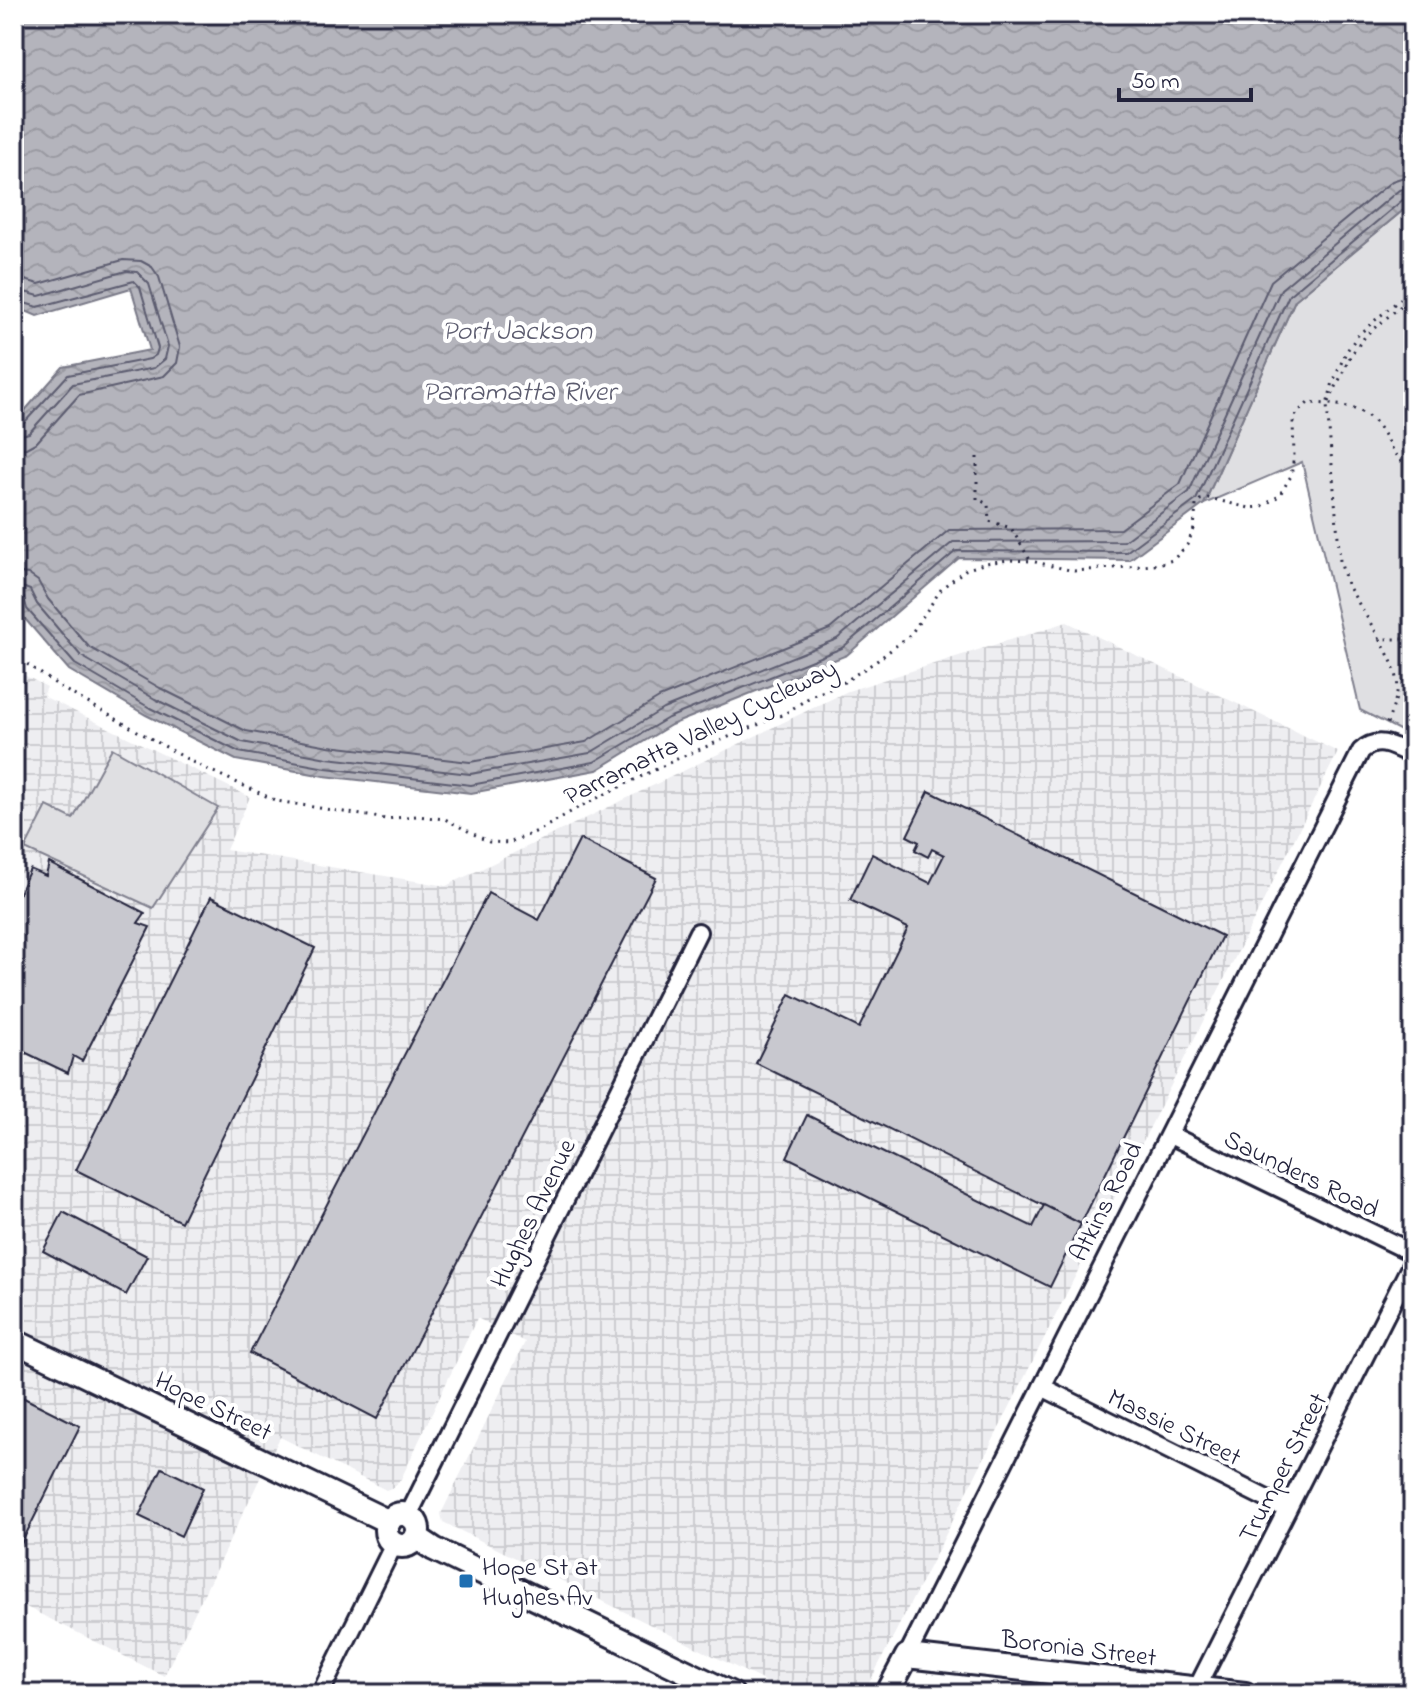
<svg xmlns="http://www.w3.org/2000/svg" width="1427" height="1708" font-family="'Indie Flower',sans-serif">
  <defs>
    <pattern id="industrial-grid" width="8" height="8" patternUnits="userSpaceOnUse" patternTransform="scale(2)"><rect width="8" height="8" fill="#eeeef1"/><path d="M0 4h8M4 0v8" fill="none" stroke="#ccccd0"/></pattern>
    <pattern id="water-waves" width="16" height="10" patternUnits="userSpaceOnUse" patternTransform="scale(2)"><rect width="16" height="10" fill="#b4b4bc"/><path d="M0 5q4-4 8 0t8 0" fill="none" stroke="#9a9aa2"/></pattern>
  </defs>
  <rect width="100%" height="100%" fill="#fff"/>
  <filter id="ink" filterUnits="userSpaceOnUse"><feTurbulence type="fractalNoise" baseFrequency=".0125" numOctaves="2"/><feDisplacementMap in="SourceGraphic" scale="16" xChannelSelector="R" yChannelSelector="G"/><feConvolveMatrix kernelMatrix="1 2 1 2 8 2 1 2 1" color-interpolation-filters="sRGB"/></filter>
  <g filter="url(#ink)">
    <path fill="url(#industrial-grid)" d="M1067,622L1338,752L939,1548L864,1693L768,1683L443,1522L441,1514L525,1342L477,1318L401,1479L394,1487L386,1490L280,1437L164,1676L14,1601V670L47,687L43,696L250,797L226,850L446,886L848,691Z"/>
    <g fill="#dfdfe2" stroke="#80808e" stroke-width="2">
      <path d="M1413,202V737L1360,710L1302,462L1204,504L1295,300Z"/>
      <path d="M112,748L218,808L153,908L25,849L47,806L73,819Z"/>
    </g>
    <path fill="url(#water-waves)" stroke="#7a7a88" stroke-width="2" d="M14,14H1413V202L1295,300L1204,504L1129,560L959,558L847,655L671,725L597,770L471,793L324,776L236,760L146,715L69,670L19,612L14,578V423L63,367L150,350L131,288L37,316L14,306Z"/>
    <g fill="none" stroke-linecap="round" stroke-linejoin="round">
      <g stroke="#5c5c6f" stroke-width="2">
        <path d="M14,277L39,284L123,260L141,261L152,267L159,277L180,347L177,363L164,376L79,395L37,442L26,448L14,449"/>
        <path d="M14,289L39,296L126,271L137,272L149,284L168,346L165,359L154,368L73,384L29,433L14,437"/>
        <path d="M14,300L38,307L134,281L140,287L158,348L156,355L150,359L68,375L23,424L14,427"/>
        <path d="M14,572L28,574L38,581L48,599L89,647L160,688L246,731L329,746L470,762L586,742L659,698L830,629L949,530L1120,529L1180,484L1271,281L1392,181L1413,174"/>
        <path d="M14,584L30,590L37,604L81,656L155,699L242,742L327,758L470,774L590,753L663,709L837,639L953,542L1124,541L1189,492L1281,289L1399,190L1413,186"/>
        <path d="M14,594L24,598L27,609L75,664L150,708L239,752L326,768L471,785L594,762L668,718L842,648L956,551L1126,552L1196,500L1289,295L1405,198L1413,196"/>
      </g>
    </g>
    <g fill="#c8c8cf" stroke="#22223b" stroke-width="2">
      <path d="M929,791L1222,936L1081,1224L756,1063L790,994L859,1028L908,928L850,900L872,854L930,883L944,855L932,849L928,857L915,850L919,842L907,836Z"/>
      <path d="M580,839L656,878L377,1419L250,1353L488,893L539,920Z"/>
      <path d="M49,863L145,913L138,923L150,927L82,1061L73,1056L68,1073L14,1047V904L30,869L46,876Z"/>
      <path d="M211,897L315,948L181,1222L76,1170Z"/>
      <path d="M807,1115L1033,1227L1044,1205L1081,1224L1050,1287L787,1157Z"/>
      <path d="M63,1212L147,1256L126,1295L43,1251Z"/>
      <path d="M14,1393L80,1426L14,1558Z"/>
      <path d="M162,1468L203,1488L181,1536L139,1516Z"/>
    </g>
    <g fill="none" stroke-linecap="round" stroke-linejoin="round">
      <g stroke="#22223b" stroke-width="22">
        <g id="street">
          <path d="M1170,1135L1413,1253"/>
          <path d="M1042,1387L1287,1509"/>
          <path d="M408,1516L698,932"/>
          <path d="M907,1656L1361,751C1378,735 1395,747 1413,756"/>
          <path d="M320,1694L394,1544"/>
          <path d="M1194,1694L1413,1261"/>
        </g>
      </g>
      <g stroke="#22223b" stroke-width="28">
        <g id="secondary">
          <path d="M14,1341L389,1522"/>
          <circle cx="402" cy="1530" r="16"/>
          <path d="M416,1537L434,1549L732,1694"/>
          <path d="M887,1694L907,1656L1245,1694"/>
        </g>
      </g>
      <g stroke="#22223b" stroke-width="3" stroke-dasharray="2 6" stroke-linecap="butt">
        <path d="M1413,288L1359,334L1346,352L1333,382L1327,405L1340,561L1347,584L1380,639H1413"/>
        <path d="M1329,402L1351,355L1367,334L1413,296"/>
        <path d="M977,457V499L988,504L989,521L1011,528L1030,560"/>
        <path d="M1380,639C1402,680 1403,684 1385,728"/>
        <path d="M14,655L63,689L196,764L277,801L386,819L416,816L445,819L489,842L509,843L540,830L579,807L679,758L786,713L813,695L838,686L878,660L911,634L942,588L965,570L986,563L1009,560L1031,561L1074,571L1154,565L1173,560L1187,545L1194,529L1196,505L1200,500L1209,498L1249,508L1261,507L1279,496L1291,476L1294,456L1293,421L1297,413L1308,403C1333,404 1361,404 1378,426C1390,442 1392,460 1413,468"/>
      </g>
      <use href="#street" stroke="#fff" stroke-width="16"/>
      <use href="#secondary" stroke="#fff" stroke-width="22"/>
    </g>
  </g>
  <rect fill="#1f6fb2" stroke="#fff" stroke-width="3" x="458" y="1573" width="16" height="16" rx="4"/>
  <g text-anchor="middle" stroke-width="8" stroke-linejoin="round" paint-order="stroke">
    <g font-size="26" fill="#22223b" stroke="#fff">
      <text transform="translate(700 731) rotate(-26)" y="9">Parramatta Valley Cycleway</text>
      <text transform="translate(1302 1173) rotate(26)" y="9">Saunders Road</text>
      <text transform="translate(1105 1201) rotate(-63)" y="9">Atkins Road</text>
      <text transform="translate(532 1213) rotate(-64)" y="9">Hughes Avenue</text>
      <text transform="translate(214 1405) rotate(26)" y="9">Hope Street</text>
      <text transform="translate(1175 1426) rotate(26)" y="9">Massie Street</text>
      <text transform="translate(1282 1467) rotate(-63)" y="9">Trumper Street</text>
      <text transform="translate(1079 1647) rotate(7)" y="9">Boronia Street</text>
    </g>
    <g font-size="26" fill="#22223b" stroke="#fff" text-anchor="start">
      <text x="482" y="1575">Hope St at<tspan x="482" dy="30">Hughes Av</tspan></text>
    </g>
    <g font-size="28" font-style="italic" fill="#5c5c6f" stroke="#fff">
      <text x="517" y="339">Port Jackson</text>
      <text x="519" y="400">Parramatta River</text>
    </g>
  </g>
  <rect width="1427" height="1708" fill="none" stroke="#fff" stroke-width="48"/>
  <rect x="24" y="24" width="1379" height="1660" fill="none" stroke="#22223b" stroke-width="3" filter="url(#ink)"/>
  <path d="M1119 88v12h132v-12" fill="none" stroke="#22223b" stroke-width="4"/>
  <text x="1131" y="88" font-size="24" fill="#22223b" stroke="#ffffff" stroke-width="6" paint-order="stroke">50 m</text>
</svg>
